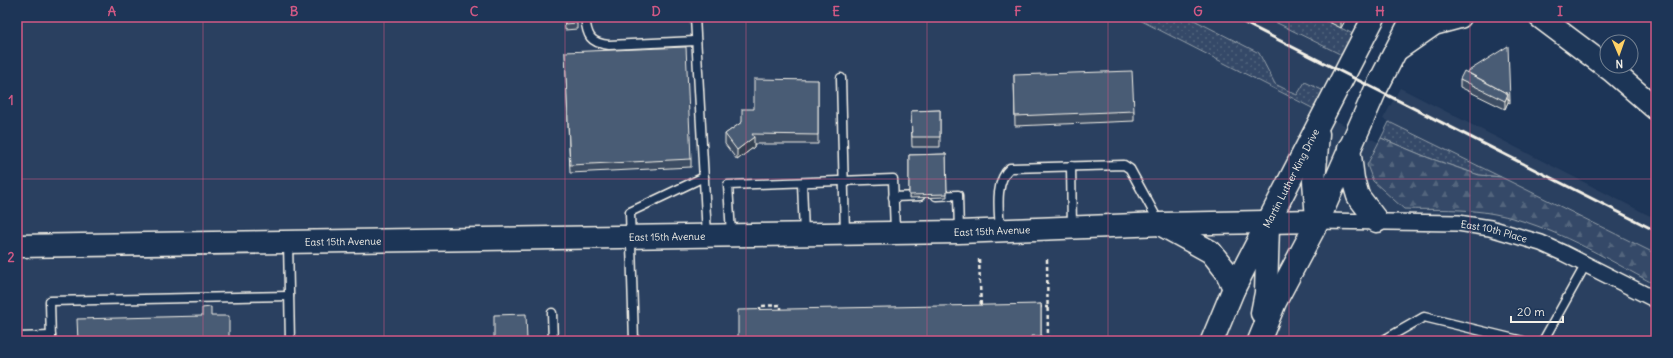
<svg xmlns="http://www.w3.org/2000/svg" width="1673" height="358" font-family="Delius,sans-serif">
  <defs>
    <pattern id="grass-dots" width="8" height="8" patternUnits="userSpaceOnUse"><rect width="8" height="8" fill="#354a67"/><path d="M2 2h.1M6 6h.1" fill="none" stroke="#53657d" stroke-width="1.8" stroke-linecap="round"/></pattern>
    <pattern id="forest-firs" width="22" height="20" patternUnits="userSpaceOnUse"><rect width="22" height="20" fill="#354a67"/><path d="M5 1l3.5 6h-7zM16 11l3.5 6h-7z" fill="#53657d"/></pattern>
  </defs>
  <rect width="100%" height="100%" fill="#1d3557"/>
  <filter id="ink" filterUnits="userSpaceOnUse"><feTurbulence type="fractalNoise" baseFrequency=".025" numOctaves="2"/><feDisplacementMap in="SourceGraphic" scale="8" xChannelSelector="R" yChannelSelector="G"/><feConvolveMatrix kernelMatrix="1 2 1 2 8 2 1 2 1" color-interpolation-filters="sRGB"/></filter>
  <g filter="url(#ink)">
    <g fill="#2a4060">
      <path d="M17,17H1134L1656,285V341H17Z"/>
      <path d="M1188,17H1265L1342,55L1324,91L1298,95L1275,84L1259,53Z"/>
      <path d="M1400,88L1656,219V254L1383,119Z"/>
    </g>
    <g fill="url(#grass-dots)" stroke="#949ea8">
      <path d="M1134,17H1188L1259,53L1275,84L1297,95L1305,82L1324,91L1314,109Z"/>
      <path d="M1265,17H1319L1353,34L1342,55Z"/>
      <path d="M1389,122L1501,177L1479,175L1429,158L1381,138Z"/>
    </g>
    <path fill="url(#forest-firs)" stroke="#949ea8" d="M1381,138L1429,158L1479,175L1501,177L1656,254V285C1605,258 1552,225 1495,214C1465,208 1434,210 1404,209L1373,181L1367,165Z"/>
    <g fill="none" stroke-linecap="round" stroke-linejoin="round">
      <g stroke="#f4f1e8" stroke-width="11">
        <g id="lane">
          <path d="M585,17C587,36 590,43 609,45L696,41"/>
          <path d="M695,17L707,235"/>
          <path d="M841,78L845,233"/>
          <path d="M1071,166L1072,227"/>
          <path d="M802,183L804,234"/>
          <path d="M936,196L958,195L959,232"/>
          <path d="M893,197L920,196"/>
          <path d="M1000,230C999,211 994,182 1010,168L1124,165L1130,169L1159,222"/>
          <path d="M731,234L728,185L893,179L895,231"/>
          <path d="M288,242L290,341"/>
          <path d="M552,313L553,341"/>
          <path d="M17,337L51,336"/>
          <path d="M51,341L50,301L289,296"/>
          <path d="M634,341L630,212L704,177"/>
          <path d="M1382,341L1424,317L1523,341"/>
          <path d="M1543,341L1586,264"/>
        </g>
      </g>
      <g stroke="#f4f1e8" stroke-width="18">
        <g id="street">
          <path id="s1" d="M1318,221L1458,223L1490,228L1541,243L1563,253L1656,300"/>
        </g>
      </g>
      <g stroke="#f4f1e8" stroke-width="25">
        <g id="secondary">
          <path d="M1540,17L1612,71L1656,109"/>
          <path d="M1398,49L1434,24L1460,17"/>
          <path d="M1349,148L1353,179L1358,196L1377,221"/>
          <path d="M1317,218L1314,181L1318,134"/>
          <path d="M1162,225L1211,252L1226,271L1234,288"/>
          <path id="s2" d="M17,246L959,232L1161,224L1318,221"/>
          <path d="M1262,313L1266,293L1268,226"/>
          <path id="s3" d="M1212,341L1234,288L1374,17"/>
          <path d="M1259,341L1275,302L1318,221L1376,89L1413,17"/>
        </g>
      </g>
      <g stroke="#f4f1e8" stroke-width="2.5" stroke-dasharray="4 3" stroke-linecap="butt">
        <path d="M979,259L981,308"/>
        <path d="M1047,259L1048,341"/>
        <path d="M1038,307H1048"/>
        <path d="M760,311V306L781,305V311"/>
      </g>
      <use href="#lane" stroke="#1d3557" stroke-width="8"/>
      <use href="#street" stroke="#1d3557" stroke-width="15"/>
      <use href="#secondary" stroke="#1d3557" stroke-width="22"/>
      <path stroke="#f4f1e8" stroke-width="3" d="M1233,17L1656,231"/>
    </g>
    <g fill="#3e4e64" stroke="#f4f1e8">
      <path d="M564,17H577V29L565,30Z"/>
      <path d="M1319,17H1347L1341,28Z"/>
      <path d="M565,52L691,159V167L570,173Z"/>
      <path d="M1014,75L1134,111V121L1015,126Z"/>
      <path d="M1460,79L1510,100V103L1508,102L1505,109L1460,87Z"/>
      <path d="M818,80V144H754V147L737,160L725,144V134L742,122L754,109Z"/>
      <path d="M940,110V147H912L911,111Z"/>
      <path d="M946,154L947,197L909,198V155Z"/>
      <path d="M1041,304V341H738Z"/>
    </g>
    <g fill="#324051" stroke="#f4f1e8">
      <path d="M1343,17H1347L1341,28V20Z"/>
      <path d="M1508,94V102L1505,109V101Z"/>
      <path d="M754,137V147L737,160V150Z"/>
    </g>
    <g fill="#485b74" stroke="#f4f1e8">
      <path d="M565,17H577V23L565,24Z"/>
      <path d="M1335,17H1343L1341,20Z"/>
      <path d="M1508,46L1510,100L1508,99V94L1467,72Z"/>
      <path d="M686,47L691,159L570,165L565,52Z"/>
      <path d="M1132,71L1134,111L1015,116L1014,75Z"/>
      <path d="M1464,71L1508,94L1505,101L1460,79Z"/>
      <path d="M754,79L818,80V135L752,134L754,137L737,150L725,134L742,122V109H754Z"/>
      <path d="M940,110V137H912L911,111Z"/>
      <path d="M946,154L947,194L909,195V155Z"/>
      <path d="M1041,304V336H1031V341H738V310Z"/>
      <path d="M211,307V316H229V341H78L77,319L202,316V308Z"/>
      <path d="M526,314L527,341H494V315Z"/>
    </g>
  </g>
  <path fill="none" stroke="#d15985" stroke-width="1" stroke-opacity="0.55" d="M203,17V341M384,17V341M565,17V341M746,17V341M927,17V341M1108,17V341M1289,17V341M1470,17V341M17,179H1656"/>
  <g text-anchor="middle" stroke-width="3" stroke-linejoin="round" paint-order="stroke">
    <g font-size="10" fill="#f4f1e8" stroke="#1d3557">
      <text dy="4" stroke="none"><textPath href="#s3" startOffset="181">Martin Luther King Drive</textPath></text>
      <text dy="4" stroke="none"><textPath href="#s2" startOffset="975">East 15th Avenue</textPath></text>
      <text dy="4" stroke="none"><textPath href="#s1" startOffset="177">East 10th Place</textPath></text>
      <text dy="4" stroke="none"><textPath href="#s2" startOffset="650">East 15th Avenue</textPath></text>
      <text dy="4" stroke="none"><textPath href="#s2" startOffset="326">East 15th Avenue</textPath></text>
    </g>
  </g>
  <rect width="1673" height="358" fill="none" stroke="#1d3557" stroke-width="44"/>
  <g transform="translate(1619 54) rotate(178)"><circle r="19" fill="#1d3557" stroke="#738091"/>
  <path d="M0-3L7 15L0 10L-7 15Z" fill="#ffd166"/>
  <text y="-6" font-size="11" font-weight="bold" text-anchor="middle" fill="#f4f1e8">N</text>
  </g>
  <path d="M1511 316v6h52v-6" fill="none" stroke="#f4f1e8" stroke-width="2"/>
  <text x="1517" y="316" font-size="12" fill="#f4f1e8" stroke="#1d3557" stroke-width="3" paint-order="stroke">20 m</text>
  <rect x="22" y="22" width="1629" height="314" fill="none" stroke="#d15985" stroke-width="1.5"/>
  <g font-size="13" text-anchor="middle" font-weight="bold" fill="#d15985">
    <text x="112" y="16">A</text>
    <text x="294" y="16">B</text>
    <text x="474" y="16">C</text>
    <text x="656" y="16">D</text>
    <text x="836" y="16">E</text>
    <text x="1018" y="16">F</text>
    <text x="1198" y="16">G</text>
    <text x="1380" y="16">H</text>
    <text x="1560" y="16">I</text>
    <text x="11" y="105">1</text>
    <text x="11" y="262">2</text>
  </g>
</svg>
